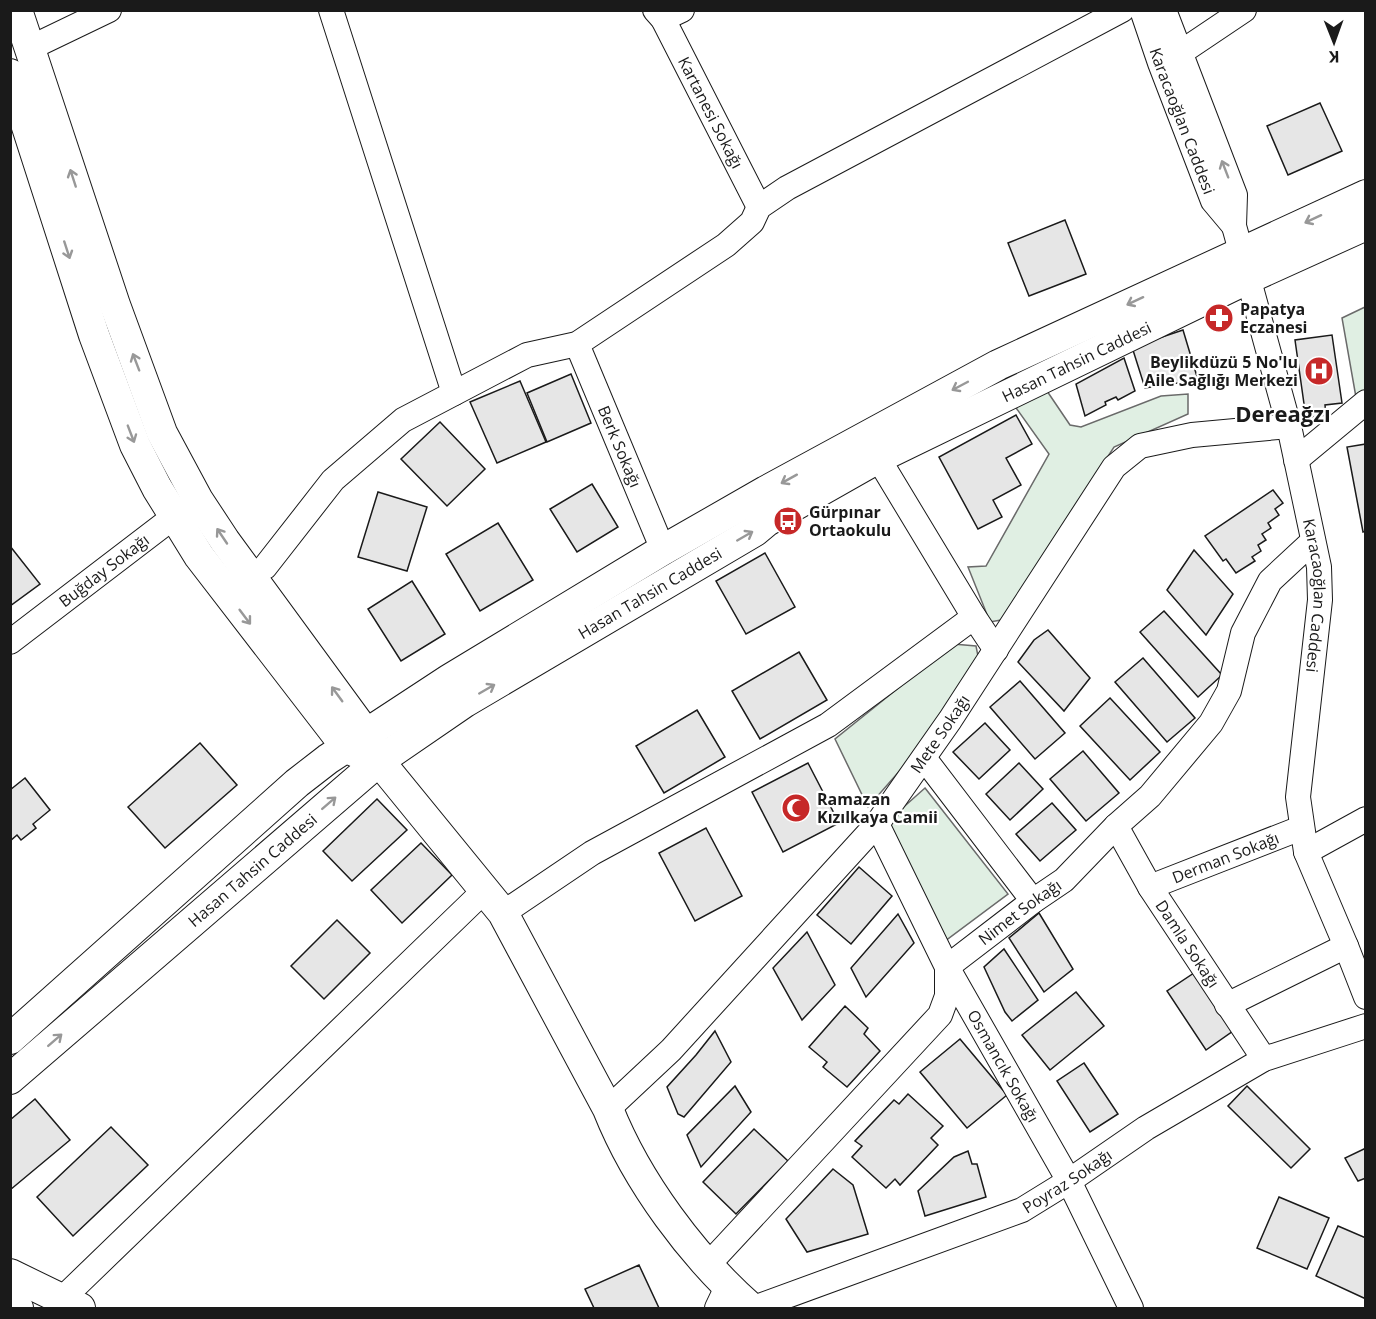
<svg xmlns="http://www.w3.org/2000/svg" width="1376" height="1319" font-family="'Open Sans',sans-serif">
  <rect width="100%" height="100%" fill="#fff"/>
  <g fill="#e0efe3" stroke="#6a6a6a" stroke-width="1.5">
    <path d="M1365,307V396L1357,403L1342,318Z"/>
    <path d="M1047,391L1070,425L1081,427L1161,396L1188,394V414L1114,447L1001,620L990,622L968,567L986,566L1049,454L1014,405Z"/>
    <path d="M953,644L976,646L978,656L917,751L868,807L835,739Z"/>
    <path d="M925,788L1008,894L945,941L888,821Z"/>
  </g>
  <g fill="#e6e6e6" stroke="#1a1a1a" stroke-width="1.5">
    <path d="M1320,103L1342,151L1288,175L1267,126Z"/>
    <path d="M1065,220L1086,274L1029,296L1008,243Z"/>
    <path d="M1183,330L1198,380L1145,388L1132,347Z"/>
    <path d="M1332,335L1342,403L1325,405L1326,415L1306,418L1295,340Z"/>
    <path d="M1124,358L1135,391L1118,400L1116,397L1105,402L1106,405L1085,416L1076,384Z"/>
    <path d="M571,374L591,423L547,442L527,393Z"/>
    <path d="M520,381L546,442L497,463L470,402Z"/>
    <path d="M1016,415L1032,444L1006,458L1021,485L993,500L1002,517L978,529L939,457Z"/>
    <path d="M440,422L485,469L447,506L401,459Z"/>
    <path d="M1366,444V531L1363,532L1347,447Z"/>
    <path d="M592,484L618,527L577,552L550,509Z"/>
    <path d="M1273,490L1283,503L1275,509L1279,515L1268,523L1271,528L1262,534L1266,540L1258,545L1261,551L1252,557L1255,561L1236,573L1226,559L1223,561L1205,536Z"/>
    <path d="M378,492L427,507L407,571L358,557Z"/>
    <path d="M498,523L533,580L480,611L446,554Z"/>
    <path d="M10,546L40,584L10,606Z"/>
    <path d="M1194,550L1233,594L1206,635L1167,590Z"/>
    <path d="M765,553L795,607L746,634L716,581Z"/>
    <path d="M412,581L445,634L401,661L368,609Z"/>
    <path d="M1164,611L1222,675L1198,697L1140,632Z"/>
    <path d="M1048,630L1090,678L1064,711L1018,662L1034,640Z"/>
    <path d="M799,652L827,700L760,739L732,691Z"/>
    <path d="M1143,658L1195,718L1167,742L1115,682Z"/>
    <path d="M1020,681L1065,733L1035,759L990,707Z"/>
    <path d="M1110,698L1160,752L1130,780L1080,726Z"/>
    <path d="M697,710L725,757L664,793L636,746Z"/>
    <path d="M985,723L1010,750L979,779L953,752Z"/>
    <path d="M200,743L237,785L165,848L128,807Z"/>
    <path d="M1083,751L1119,793L1086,821L1050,779Z"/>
    <path d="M808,763L839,823L783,852L752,792Z"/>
    <path d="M1019,763L1043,789L1010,820L986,794Z"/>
    <path d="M25,778L50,810L33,824L36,828L21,840L17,835L10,841V790Z"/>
    <path d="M377,799L407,830L352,881L323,851Z"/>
    <path d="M1052,803L1076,830L1040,861L1016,834Z"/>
    <path d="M706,828L742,896L695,921L659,853Z"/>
    <path d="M421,843L452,875L402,923L371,890Z"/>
    <path d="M859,867L892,896L851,944L817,915Z"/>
    <path d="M1039,913L1073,969L1044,992L1009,938Z"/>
    <path d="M898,914L914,943L866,997L851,968Z"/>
    <path d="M337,920L370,953L324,999L291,966Z"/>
    <path d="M807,932L835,985L802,1020L773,968Z"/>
    <path d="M1004,949L1038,1000L1012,1021L1005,1012L984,967Z"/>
    <path d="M1194,973L1233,1031L1206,1050L1167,991Z"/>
    <path d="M1076,992L1104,1026L1050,1070L1022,1035Z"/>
    <path d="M845,1006L868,1028L864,1034L880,1051L847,1087L823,1067L827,1062L809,1047Z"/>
    <path d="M715,1031L731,1062L684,1117L678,1114L667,1087L696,1055Z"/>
    <path d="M960,1039L1007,1095L967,1128L920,1072Z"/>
    <path d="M1084,1063L1118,1114L1090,1132L1057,1081Z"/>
    <path d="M735,1086L751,1112L701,1167L687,1135Z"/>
    <path d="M1247,1086L1310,1149L1291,1168L1228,1106Z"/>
    <path d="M908,1094L943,1126L931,1138L938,1145L900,1185L895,1179L886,1188L852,1157L862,1146L855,1141L894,1100L899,1104Z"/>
    <path d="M35,1099L70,1140L10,1190V1120Z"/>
    <path d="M111,1127L148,1165L73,1236L37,1197Z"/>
    <path d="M754,1129L788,1161L736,1214L703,1182Z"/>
    <path d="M1366,1148V1178L1358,1181L1345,1158Z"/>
    <path d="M968,1151L972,1164H977L986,1197L925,1216L918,1191L954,1157Z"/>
    <path d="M833,1169L853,1185L868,1234L807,1252L786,1219Z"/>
    <path d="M1279,1197L1329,1218L1307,1269L1257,1248Z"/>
    <path d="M1338,1226L1366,1238V1299L1316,1276Z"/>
    <path d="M639,1265L659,1308H594L585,1289Z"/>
  </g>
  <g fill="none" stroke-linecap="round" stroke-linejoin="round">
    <g stroke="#1a1a1a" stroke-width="26">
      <g id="minor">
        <path d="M331,10L454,393"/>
        <path id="s1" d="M655,10L663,19L759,207"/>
        <path id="s2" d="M1142,10L1160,63L1213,201L1234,226"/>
        <path id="s3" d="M1164,10L1235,195L1234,226L1289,426L1319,567L1320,600L1298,797L1306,852L1346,946L1366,997"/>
        <path d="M663,19L682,10"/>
        <path d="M30,48L109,10"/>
        <path d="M1180,53L1244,10"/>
        <path id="s4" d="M577,344L663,550"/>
        <path d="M878,458L974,617L996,650"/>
        <path d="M1296,460L1366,402"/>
        <path d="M265,567L333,480L403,420L527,355L577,344L726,245L752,222L759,207L787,188L1122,10"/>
        <path id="s5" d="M10,642L188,506"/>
        <path d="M924,758L1033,901"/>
        <path id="s6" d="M877,824L947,967L1069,1181L1131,1308"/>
        <path id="s7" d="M1116,826L1150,887L1264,1059"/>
        <path d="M1306,852L1366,819"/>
        <path id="s8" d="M1150,887L1301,828"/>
        <path d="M503,913L592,853L828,725L974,617"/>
        <path d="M1227,1005L1346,946"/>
        <path id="s9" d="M608,1109L671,1050L877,824L950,720L1114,467L1140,446L1192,435L1289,426"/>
        <path id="s10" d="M707,1266L940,1015L947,996V967L1033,901L1064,880L1116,826L1150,796L1211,723L1229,691L1243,633L1270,581L1313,541"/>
        <path d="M62,1299L485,890"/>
        <path d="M717,1308L727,1287"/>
        <path id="s11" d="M754,1308L1022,1210L1069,1181L1146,1128L1264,1059L1366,1026"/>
      </g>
    </g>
    <g stroke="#1a1a1a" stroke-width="32">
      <g id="major">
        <path d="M17,10L115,305L162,433L198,500L225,541L367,735L379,761L503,913L608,1109C637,1182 693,1257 751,1308"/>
        <path d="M10,74L94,335L135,445L157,488L199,556L347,748L365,756"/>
        <path d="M10,1039L297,783L328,759L450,679L663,550L766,491L998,365L1366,195"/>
        <path id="s12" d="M10,1079L379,761L465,702L755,531L767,521L878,458L1249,278L1366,225"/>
        <path d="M10,1274L80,1308"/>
        <path d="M10,1305L18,1308"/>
      </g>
    </g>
    <use href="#minor" stroke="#fff" stroke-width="24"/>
    <use href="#major" stroke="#fff" stroke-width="30"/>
  </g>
  <defs><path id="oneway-shaft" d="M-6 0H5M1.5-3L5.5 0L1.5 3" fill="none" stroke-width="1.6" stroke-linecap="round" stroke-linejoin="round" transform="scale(1.5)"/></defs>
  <g stroke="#989898">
    <use href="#oneway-shaft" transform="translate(1225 169) rotate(-111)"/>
    <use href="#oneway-shaft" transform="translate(73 178) rotate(-108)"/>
    <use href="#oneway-shaft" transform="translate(1313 219) rotate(155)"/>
    <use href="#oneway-shaft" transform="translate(67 250) rotate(72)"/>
    <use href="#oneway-shaft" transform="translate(1135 301) rotate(155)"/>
    <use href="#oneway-shaft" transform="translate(136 362) rotate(-111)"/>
    <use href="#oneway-shaft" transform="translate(960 386) rotate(152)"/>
    <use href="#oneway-shaft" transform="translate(131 434) rotate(69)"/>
    <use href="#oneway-shaft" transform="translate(789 479) rotate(151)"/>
    <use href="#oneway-shaft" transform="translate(222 536) rotate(-124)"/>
    <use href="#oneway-shaft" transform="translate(745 536) rotate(-30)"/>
    <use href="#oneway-shaft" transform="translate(245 617) rotate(53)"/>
    <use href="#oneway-shaft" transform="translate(487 689) rotate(-30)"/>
    <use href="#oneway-shaft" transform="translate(337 694) rotate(-126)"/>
    <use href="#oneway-shaft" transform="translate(329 803) rotate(-41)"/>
    <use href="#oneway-shaft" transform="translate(55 1040) rotate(-41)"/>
  </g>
  <defs>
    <g id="pharmacy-disc" transform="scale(1.5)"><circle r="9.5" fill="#c62828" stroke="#fff"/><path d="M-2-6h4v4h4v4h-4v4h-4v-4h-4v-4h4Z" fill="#fff"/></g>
    <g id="hospital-disc" transform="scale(1.5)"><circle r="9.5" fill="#c62828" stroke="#fff"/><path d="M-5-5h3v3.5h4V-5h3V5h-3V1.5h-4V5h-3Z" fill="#fff"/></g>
    <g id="bus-disc" transform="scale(1.5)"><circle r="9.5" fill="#c62828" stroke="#fff"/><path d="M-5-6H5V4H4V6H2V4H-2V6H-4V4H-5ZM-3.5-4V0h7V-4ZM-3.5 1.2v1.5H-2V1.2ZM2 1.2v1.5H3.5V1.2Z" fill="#fff"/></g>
    <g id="mosque-disc" transform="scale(1.5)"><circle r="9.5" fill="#c62828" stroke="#fff"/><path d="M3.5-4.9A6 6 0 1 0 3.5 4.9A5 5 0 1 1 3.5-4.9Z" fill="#fff"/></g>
  </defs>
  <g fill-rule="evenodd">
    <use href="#pharmacy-disc" x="1219" y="318"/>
    <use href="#hospital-disc" x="1319" y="371"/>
    <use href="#bus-disc" x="788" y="521"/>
    <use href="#mosque-disc" x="796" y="808"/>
  </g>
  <g text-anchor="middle" stroke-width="4.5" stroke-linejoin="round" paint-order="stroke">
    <g font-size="16" fill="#1a1a1a" stroke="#fff">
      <text dy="6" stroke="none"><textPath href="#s1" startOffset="117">Kartanesi Sokağı</textPath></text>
      <text dy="6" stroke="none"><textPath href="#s2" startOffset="118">Karacaoğlan Caddesi</textPath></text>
      <text dy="6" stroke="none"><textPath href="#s12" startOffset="1292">Hasan Tahsin Caddesi</textPath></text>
      <text dy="6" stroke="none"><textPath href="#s4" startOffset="111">Berk Sokağı</textPath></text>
      <text dy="6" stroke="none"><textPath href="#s5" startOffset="118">Buğday Sokağı</textPath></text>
      <text dy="6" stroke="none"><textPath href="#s12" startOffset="806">Hasan Tahsin Caddesi</textPath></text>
      <text dy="6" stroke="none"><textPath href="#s3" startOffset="609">Karacaoğlan Caddesi</textPath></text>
      <text dy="6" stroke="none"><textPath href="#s9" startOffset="502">Mete Sokağı</textPath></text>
      <text dy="6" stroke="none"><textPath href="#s8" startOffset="81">Derman Sokağı</textPath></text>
      <text dy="6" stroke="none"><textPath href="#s12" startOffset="320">Hasan Tahsin Caddesi</textPath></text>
      <text dy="6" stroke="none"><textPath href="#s10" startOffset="483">Nimet Sokağı</textPath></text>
      <text dy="6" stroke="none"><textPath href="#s7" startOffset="138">Damla Sokağı</textPath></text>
      <text dy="6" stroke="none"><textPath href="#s6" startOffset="273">Osmancık Sokağı</textPath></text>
      <text dy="6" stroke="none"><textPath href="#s11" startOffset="339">Poyraz Sokağı</textPath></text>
    </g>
    <g font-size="16" font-weight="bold" fill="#1a1a1a" stroke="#fff" text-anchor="start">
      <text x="1240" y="315">Papatya<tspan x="1240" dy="18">Eczanesi</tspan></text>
      <text x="1298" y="368" text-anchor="end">Beylikdüzü 5 No'lu<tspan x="1298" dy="18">Aile Sağlığı Merkezi</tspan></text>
      <text x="809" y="518">Gürpınar<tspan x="809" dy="18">Ortaokulu</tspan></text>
      <text x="817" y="805">Ramazan<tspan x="817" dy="18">Kızılkaya Camii</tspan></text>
    </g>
    <g font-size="22" font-weight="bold" fill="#1a1a1a" stroke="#fff">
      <text x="1283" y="422">Dereağzı</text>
    </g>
  </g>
  <rect width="1376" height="1319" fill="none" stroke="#1a1a1a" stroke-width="24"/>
  <g transform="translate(1334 42) rotate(179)" stroke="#ffffff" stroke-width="4.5" paint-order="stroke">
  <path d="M0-4.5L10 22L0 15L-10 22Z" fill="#1a1a1a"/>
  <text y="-9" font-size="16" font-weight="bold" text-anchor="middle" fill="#1a1a1a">K</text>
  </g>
</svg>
